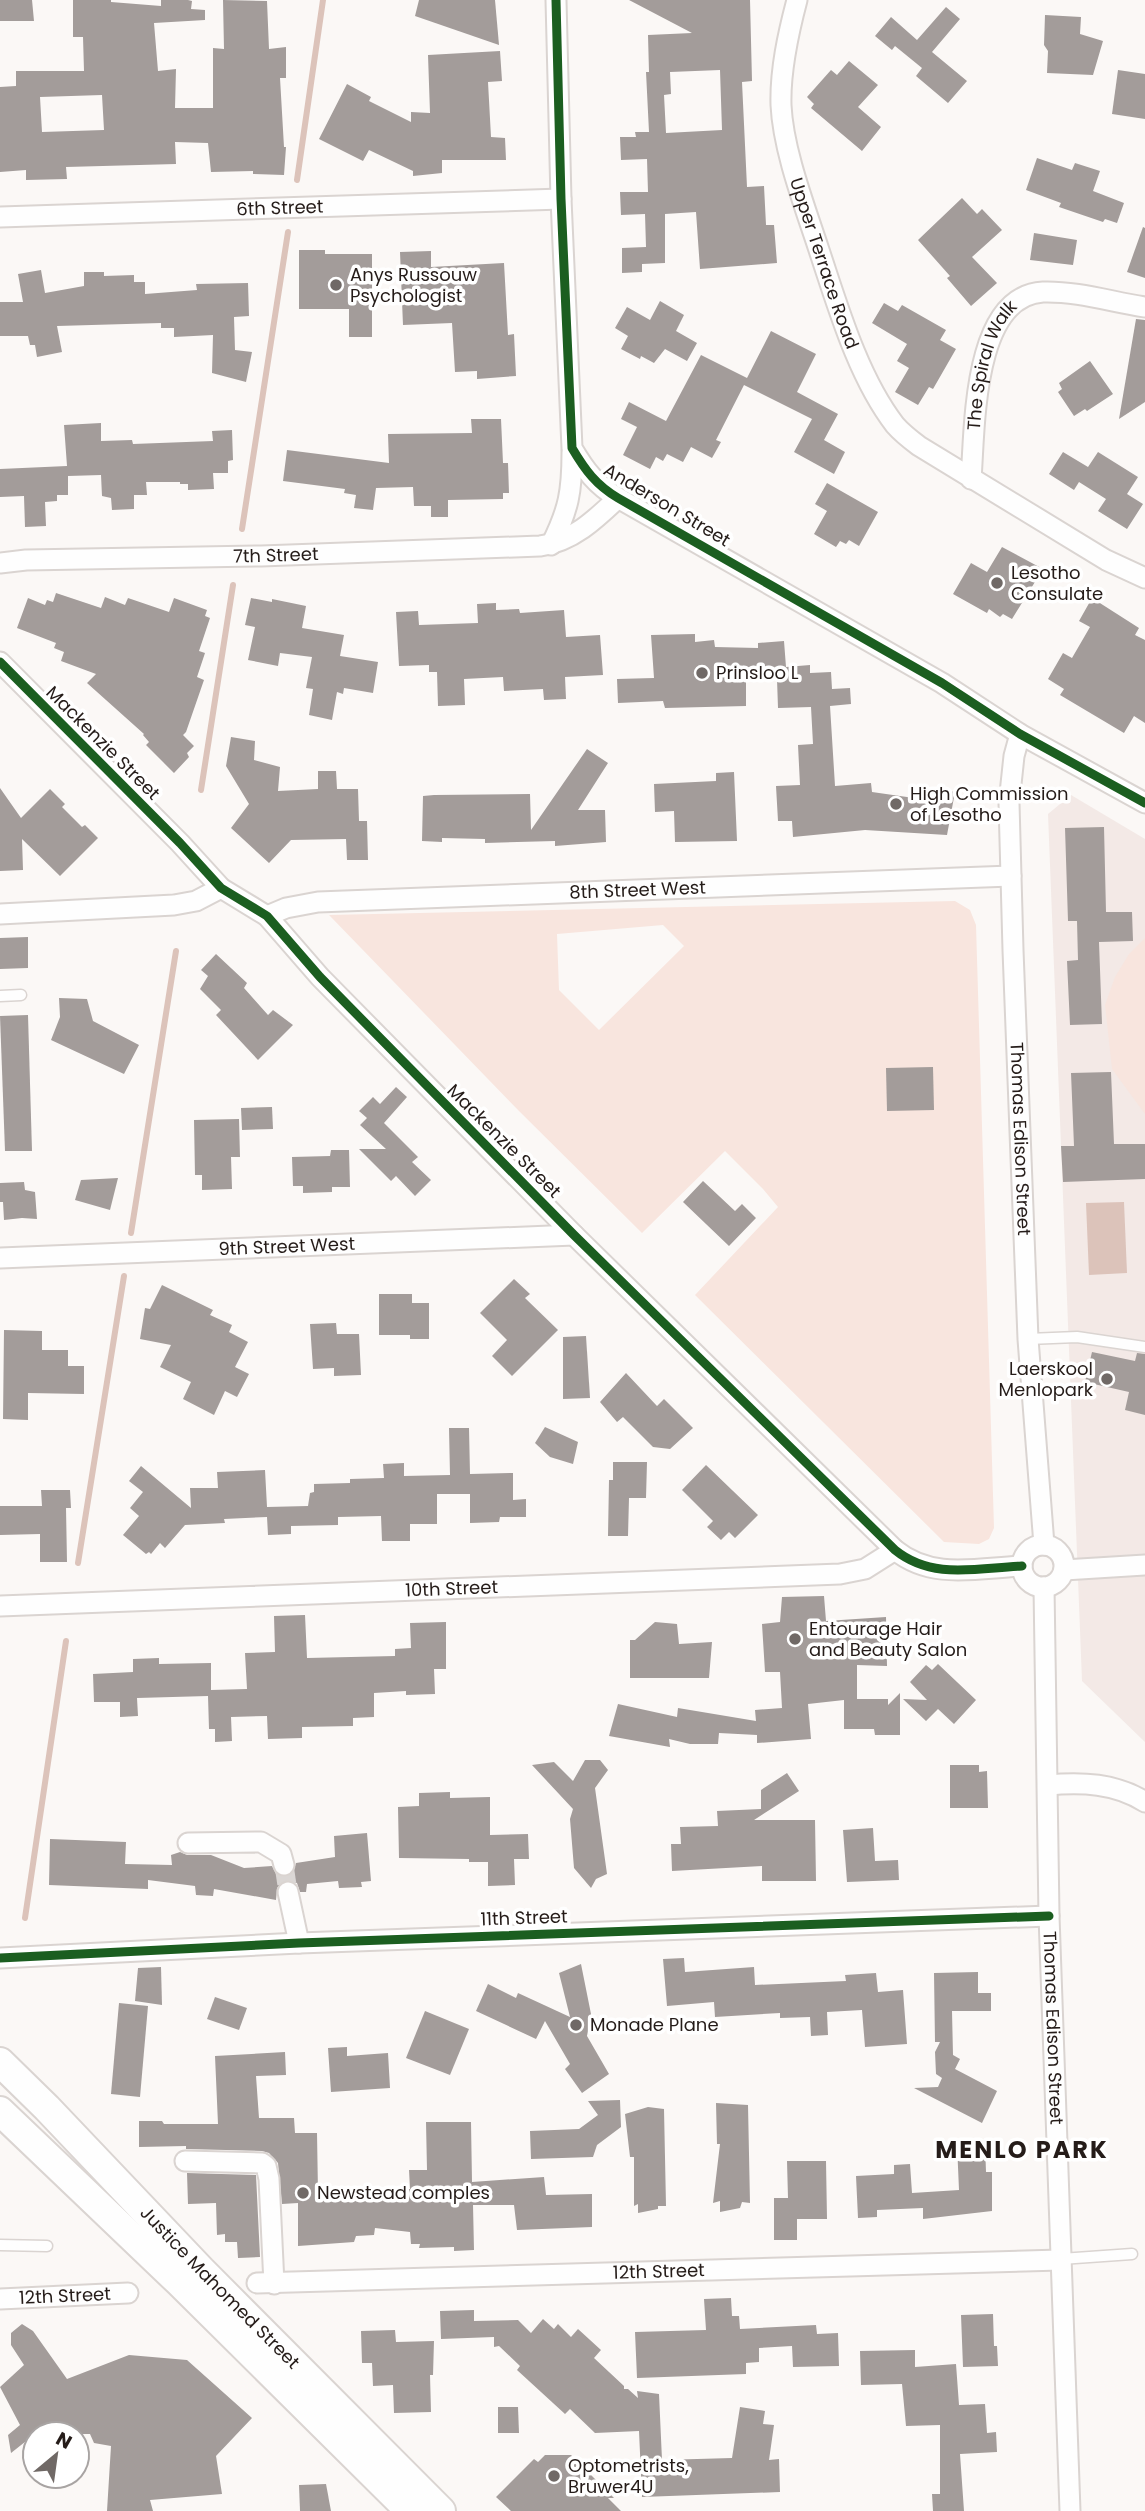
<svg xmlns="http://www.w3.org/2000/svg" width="1145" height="2511" font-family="Poppins,sans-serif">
  <rect width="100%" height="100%" fill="#fbf8f6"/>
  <path fill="#f3e9e6" d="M1071,795L1145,839V1742L1082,1681L1048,814Z"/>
  <g fill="#f8e5de" fill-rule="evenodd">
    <path d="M955,901L970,910L976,925L994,1528L989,1539L979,1544L944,1542L695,1295L778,1207L763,1189L725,1151L642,1233L519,1111L329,915ZM663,925L684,946L599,1030L559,990L557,934Z"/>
    <path d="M1145,938V1114L1112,1069L1105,1005L1115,977L1129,954Z"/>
  </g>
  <path fill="#dcc3ba" d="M1124,1202L1127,1273L1089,1275L1086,1203Z"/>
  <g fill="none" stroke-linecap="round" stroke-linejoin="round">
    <g stroke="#dcc3ba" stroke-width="6">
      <path d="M297,180L323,0"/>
      <path d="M242,529L288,232"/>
      <path d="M201,790L233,585"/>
      <path d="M131,1233L176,951"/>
      <path d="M78,1563L124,1276"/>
      <path d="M25,1918L66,1641"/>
    </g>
  </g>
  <g fill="#a39c9a" fill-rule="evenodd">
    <path d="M0,0H32L34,21H0Z"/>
    <path d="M73,0H111V2L161,6V0H188L192,1L191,9L205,10V20L154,23L158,71L176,69L175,108H213V48L224,49L223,0L267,1L269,49L286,47V78H280L284,147H286L284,175L253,174V171L211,172L208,143L175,142L176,164L66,167L67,179L26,180V170L0,172V87L16,86V71H84L83,37H73ZM102,95L104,130L42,132L40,97Z"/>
    <path d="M419,0H495L499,45L415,16Z"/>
    <path d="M629,0H750L752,81L742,82L747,187L764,186L766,225H774L777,263L700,269L696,212L665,214V263L642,264V272L622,273V248L646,247L645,214L621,215L620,192H648L647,159L621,160L620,137H636L635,132H649L646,72H649L648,35L692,33ZM720,70L722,130L666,133L664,95L671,94L670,72Z"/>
    <path d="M946,7L960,19L932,52L967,81L948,103L916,76L922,68L895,46L892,50L875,36L891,17L917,40Z"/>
    <path d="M1045,15L1081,17L1080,34L1103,41L1093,75L1047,73L1048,51L1044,45Z"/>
    <path d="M500,51L502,81L488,82L491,137L505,138L506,160H442V173L413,176V171L369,150L363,161L319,139L347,84L371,97L369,101L411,122V112L430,113L428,55Z"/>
    <path d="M849,61L878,85L858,107L881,127L862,151L811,108L814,104L807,97L831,70L837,75Z"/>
    <path d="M1118,70L1145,74V119L1112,114Z"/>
    <path d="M1037,158L1072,170L1075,163L1100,171L1093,191L1124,203L1117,223L1105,219L1103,222L1059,207L1061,203L1026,190Z"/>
    <path d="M962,198L977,214L982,209L1002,230L972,257L997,283L971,306L947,278L950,276L918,240Z"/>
    <path d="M1143,227L1145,228V278L1127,272Z"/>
    <path d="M1034,233L1077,240L1073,265L1030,260Z"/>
    <path d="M299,250H325V254H372V337H349V309H299Z"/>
    <path d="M431,251V267L504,263L508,335L514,334L516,376L477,379V371L455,372L452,323L403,325L400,252Z"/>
    <path d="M41,270L45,293L84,286V272H104V276L134,275V282H145V294L197,290L196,284L248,283L249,316L234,317L235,350L252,352L246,382L212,373L213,335L174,337V328H161V323L57,326L62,352L37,357L35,345H30L28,336H0V302H23L18,274Z"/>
    <path d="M660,301L684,315L676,331L697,343L687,361L665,349L654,363L641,356L640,359L621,349L628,336L615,328L627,307L650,320Z"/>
    <path d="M884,303L898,311L902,305L946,330L940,340L956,349L933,389L929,387L918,405L895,392L909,368L897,361L907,344L872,323Z"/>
    <path d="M1136,319L1145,320V402L1119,419Z"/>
    <path d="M771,331L816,354L797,392L838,414L824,440L845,452L834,474L794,452L812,419L744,385L716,440L721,442L712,458L691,447L683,462L667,454L663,461L656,457L650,469L623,455L637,427L621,419L629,402L666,421L701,355L747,378Z"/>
    <path d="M1090,361L1113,394L1087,411L1085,409L1074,416L1058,392L1062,389L1059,383Z"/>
    <path d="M471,419H501L503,463H508L509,493H503V499L448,500V517H431V506H414L413,487L376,488L373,510L354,508L356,495L344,493L345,489L283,481L287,450L389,463L388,434L472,433Z"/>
    <path d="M101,423V441L132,440L133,444L213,441L212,431L232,430L233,460L228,461V473H213L214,489L188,490V484H180V482H146L147,495H134V509L112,510L111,498L102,496L101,475L68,476V495H57V501L45,502L46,526L25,527L24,496L0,497V469L67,466L64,425Z"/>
    <path d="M1063,452L1088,467L1098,452L1138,477L1127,494L1143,504L1127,529L1098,511L1106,499L1079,482L1074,490L1049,474Z"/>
    <path d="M827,483L878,512L859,546L849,540L846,544L840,541L836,547L814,534L827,511L815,504Z"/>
    <path d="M1002,547L1043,569L1012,619L1003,614L1000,617L989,609L987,613L953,594L971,563L987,572Z"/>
    <path d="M56,593L101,608L105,597L125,605L128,598L169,612L174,598L207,610L205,616L210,618L199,651L205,653L197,677L204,680L186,732L183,735L194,746L187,753L189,757L174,773L146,745L149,742L143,735L144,734L87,683L96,674L61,661L64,652L54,648L56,643L17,628L28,598L45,605L47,600L53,602Z"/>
    <path d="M251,598L272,602V599L306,606L302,628L344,635L340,656L378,662L373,693L344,688L343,694L337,692L332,720L309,715L313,689L306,688L312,657L280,653L278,666L248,660L255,627L245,625Z"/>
    <path d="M1092,598L1139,628L1135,635L1145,640V723L1134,716L1124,733L1060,695L1064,689L1048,679L1063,653L1072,658L1090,627L1079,621Z"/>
    <path d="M496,603V610L519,609L520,613L564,610L566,637L600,635L603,675L565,677L566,699L544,700L543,689L504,691L503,677L464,679L465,705L438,706L437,672H429V665L399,666L396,612L418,611L419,625L478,623L477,604Z"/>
    <path d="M695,634V642L714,640L715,647L758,648V643L784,641L786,667L810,665V673L831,672L832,689L850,688L851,704L830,706L835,786L871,783L872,792L928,800L929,788L955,792L947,835L865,830L793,837L792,821H778L776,786L800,785L798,745L813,744L811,707L778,708L777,679L746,681V706L665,708L663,701L618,703L617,679L654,678L651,635Z"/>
    <path d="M231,737L255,741L254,760L280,767L278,791L318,789V771H336L337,789H358L359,821H367L368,860H347L346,839L291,840L269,863L231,828L249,804L226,766Z"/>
    <path d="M587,749L608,763L578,810H605L606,842L555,846V841L485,843V839L442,838V842L422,841L423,796L434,795L530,794L531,830Z"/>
    <path d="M734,772L737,841L675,842L674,811L655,812L654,784L716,781V773Z"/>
    <path d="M0,788L21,818L50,789L65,804L62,807L82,827L85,825L98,838L60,876L22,839L23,870L0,871Z"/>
    <path d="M1104,827L1106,912H1132L1133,941L1099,942L1102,1024L1070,1025L1067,961L1078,960L1077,921H1068L1065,828Z"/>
    <path d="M28,937V968L0,969V938Z"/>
    <path d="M216,954L247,983L244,988L268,1015L273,1010L293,1025L258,1060L216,1015L221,1010L200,989L208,976L201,970Z"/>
    <path d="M59,998L87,999L93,1021L139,1045L124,1074L51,1040L60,1017Z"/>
    <path d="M28,1015L32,1151H5L0,1016Z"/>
    <path d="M933,1067L934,1110L887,1111L886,1068Z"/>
    <path d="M1111,1072L1114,1144H1145V1179L1063,1182L1061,1146H1074L1071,1073Z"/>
    <path d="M396,1087L407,1097L384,1123L418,1157L412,1162L431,1180L415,1196L396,1176L391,1181L359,1149H386L360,1125L367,1118L359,1111L373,1097L380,1104Z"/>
    <path d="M272,1107L273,1129L242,1130L241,1108Z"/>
    <path d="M239,1119L240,1157H231L232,1189L202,1190V1175H195L194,1120Z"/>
    <path d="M331,1150H349L350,1187H332V1192L303,1193V1186H293L292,1157L330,1156Z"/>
    <path d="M118,1178L110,1210L75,1200L81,1180Z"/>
    <path d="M703,1181L735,1211L742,1204L756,1218L729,1246L683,1202Z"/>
    <path d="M24,1182L25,1190L35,1192L37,1219L22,1218L4,1220L3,1202H0V1183Z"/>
    <path d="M514,1279L530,1294L525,1298L558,1330L512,1376L492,1356L507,1340L480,1313Z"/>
    <path d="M162,1285L213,1310L210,1315L232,1325L229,1332L248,1342L235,1367L249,1374L237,1397L225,1391L214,1415L183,1399L191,1382L160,1367L171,1345L140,1339L145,1308L150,1309Z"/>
    <path d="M379,1294H412V1303H429V1339H410V1335H379Z"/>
    <path d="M336,1323L337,1334H359L361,1375L334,1376V1368L313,1369L310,1324Z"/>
    <path d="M4,1330L42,1331V1350H68V1366H84V1394L28,1393V1420L3,1419Z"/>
    <path d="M586,1336L590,1398L563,1399V1337Z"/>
    <path d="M1092,1352L1135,1361L1137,1353L1145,1354V1415L1125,1410L1129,1392L1085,1382Z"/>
    <path d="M626,1373L657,1406L664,1399L693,1428L670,1449L653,1447L623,1417L617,1422L600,1402Z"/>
    <path d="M545,1427L578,1442L573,1464L550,1457L535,1443Z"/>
    <path d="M449,1428H469L470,1474L513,1473V1500L526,1499V1517H500L499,1522L470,1523V1494H437V1524H410V1541H382L381,1516L338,1517V1525L291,1526V1534L268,1535L267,1517L224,1519L225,1523L185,1525L165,1548L160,1543L151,1554L149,1552L146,1554L123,1535L139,1516L130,1508L143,1492L129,1481L141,1466L191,1508L190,1488H218L217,1472L265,1470L267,1507L308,1506L310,1493L314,1492V1484L350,1483V1479L384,1478L383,1464L404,1463V1476L450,1475Z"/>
    <path d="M613,1462H647L646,1498H629L628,1536H608L609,1480H613Z"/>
    <path d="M706,1465L758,1515L735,1538L729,1532L721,1540L707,1527L713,1521L682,1490Z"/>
    <path d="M41,1490H70L71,1508H66L67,1562H40V1534L0,1535V1506H42Z"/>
    <path d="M824,1596L826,1621L886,1617L887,1666L857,1665V1699H854H888V1705L900,1693V1735H875L874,1729H844V1700L808,1704L811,1739L757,1743V1735L719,1733L718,1744H690L669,1739L670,1747L609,1736L618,1704L677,1717L678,1708L756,1721L755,1710L782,1708L780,1672H765L762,1624L780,1622L782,1597Z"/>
    <path d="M305,1615L307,1658L395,1656V1649L411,1648L410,1623L446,1622V1669H434L435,1694L406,1695V1691L374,1693V1717L353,1718V1726L302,1727V1738L268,1739L267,1716L231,1717L232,1741L215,1742V1729H209L208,1696L137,1698L138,1716L120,1717V1702H94L93,1674L133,1672V1659L159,1658V1664L211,1663V1690L247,1689L245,1653L275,1652L274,1616Z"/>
    <path d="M655,1622L677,1624L679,1644L712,1642L709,1678H630V1640H635Z"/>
    <path d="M938,1664L976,1700L954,1724L938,1709L926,1721L903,1699L927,1700L910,1682L926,1665L932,1670Z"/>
    <path d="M585,1760H600L608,1770L595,1788L607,1874L596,1879L591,1888L574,1868L570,1819L573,1809L532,1765L554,1762L573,1781Z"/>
    <path d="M950,1765H979V1772L987,1771L988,1808H950Z"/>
    <path d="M787,1773L799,1791L754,1820H815L816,1881H762V1866L672,1871L671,1844H681L680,1827L718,1826L717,1811L761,1809V1790Z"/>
    <path d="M450,1792V1798L490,1797V1835L528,1834L529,1859H514L515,1885L488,1886V1862H469V1859L399,1858L398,1807L419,1806V1793Z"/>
    <path d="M873,1828L875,1861L898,1860L899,1880L847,1882L843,1830Z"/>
    <path d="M367,1833L371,1881L361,1882L362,1887L339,1888L338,1881L307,1884L306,1892H300L297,1883L286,1880L277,1888L276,1900L214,1889L213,1896L196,1895L195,1886L148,1880V1889L49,1885L50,1839L126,1842L125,1864L172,1865L171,1855L180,1852L187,1855H211L244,1868L272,1866L276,1874L287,1877L293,1873L296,1863L335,1857L334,1836Z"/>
    <path d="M684,1958L685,1972L754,1967L755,1985L846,1981L845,1975L876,1973L878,1992L903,1990L907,2044L865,2047L862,2010L827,2012L828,2035L811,2036L810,2017L780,2018V2013L715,2017L714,2002L667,2006L663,1959Z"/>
    <path d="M581,1964L591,2014L587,2036L609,2074L582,2093L565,2069L570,2064L545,2021L536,2039L476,2011L488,1984L516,1998L518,1993L570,2017L559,1973Z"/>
    <path d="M161,1967L162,2005L135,2001L138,1968Z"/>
    <path d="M978,1972V1993H991V2011H952L953,2055L960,2059L955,2069L997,2091L982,2123L914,2088L938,2087L942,2078L936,2074L935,2052L940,2042H935L934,1973Z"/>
    <path d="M215,1997L247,2008L239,2030L207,2019Z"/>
    <path d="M119,2003L148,2006L140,2097L111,2094Z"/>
    <path d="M425,2011L469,2029L450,2075L406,2058Z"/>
    <path d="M347,2047V2056L388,2053L390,2088L331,2092L328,2048Z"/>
    <path d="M285,2052L286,2075L256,2076L259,2118H294L295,2133H317L318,2193L350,2192L351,2188L410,2189L409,2170H427L426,2122H471L472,2182L544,2177L546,2195L592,2194V2227L517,2230L514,2205H473L474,2250L454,2251V2247L419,2248L420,2244H411L410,2232L375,2228L374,2235L356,2236L354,2242L298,2246V2203L282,2204L278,2163L269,2153L262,2151L186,2149V2146L139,2147V2121H162L164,2124H218L215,2056Z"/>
    <path d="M620,2100L621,2127L597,2145L593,2157L531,2159L530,2131L579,2129L598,2115L588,2101Z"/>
    <path d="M716,2103L748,2105L750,2203L742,2202L740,2208L720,2212V2201L713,2203L720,2144H717Z"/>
    <path d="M648,2107L664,2109L666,2206H658V2209L638,2213V2204L634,2206V2157H630L625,2114Z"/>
    <path d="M957,2144H985L986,2172H992V2211L923,2219V2208L877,2210V2217L858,2218L856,2176L894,2174V2165L910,2164L912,2193L959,2190Z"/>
    <path d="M787,2161H826L827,2219H797V2240H774V2198H788Z"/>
    <path d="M187,2173L256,2175L260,2257L238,2258L237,2242H225V2234L217,2235L216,2203L188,2204Z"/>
    <path d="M731,2298L732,2316H739L740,2329L816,2325L817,2334L838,2333L839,2366L793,2367L792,2346L759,2348V2362L746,2363V2374L637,2378L635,2332L706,2330L704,2299Z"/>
    <path d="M474,2310V2321L518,2320L531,2333L543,2319L554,2329L558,2324L571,2337L578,2329L601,2350L594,2358L624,2386V2389H628L638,2398L637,2391L659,2394L662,2460L732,2458L740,2407L765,2411L763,2424L774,2425L769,2460L779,2459L780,2492L642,2497L639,2431L595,2433L570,2409L565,2414L517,2370L520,2366L499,2346L494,2347V2337L441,2339L440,2311Z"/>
    <path d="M993,2314L994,2346H997L998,2366L963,2367L961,2315Z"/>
    <path d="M22,2324L33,2331L67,2379L129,2355L187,2360L252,2418L216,2456L222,2494L150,2500L153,2511H107L111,2446L94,2443L90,2434H35L11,2453L8,2435L20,2425L0,2387L24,2365L11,2345V2333Z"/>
    <path d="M395,2330L396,2342L434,2341L433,2375H430L431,2412L394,2413L393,2385L373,2386L372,2363H362L361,2331Z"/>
    <path d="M915,2350V2367L956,2364L959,2405L985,2404L987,2433L996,2432L997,2452L960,2454L964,2511H933L932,2494H940V2425L906,2426L902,2384L861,2385L860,2351Z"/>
    <path d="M498,2407H518L519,2433H498Z"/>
    <path d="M545,2455H571L614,2498H608L621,2511H511L496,2497L534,2459L538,2462Z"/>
    <path d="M326,2484L331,2511H300L299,2485Z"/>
  </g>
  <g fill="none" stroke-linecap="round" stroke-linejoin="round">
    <path stroke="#dbd7d5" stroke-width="19" stroke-dasharray="19 10" stroke-linecap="butt" d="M284,1865L288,1892"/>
    <g stroke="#dad4d1" stroke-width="13">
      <g id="service">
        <path d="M0,996L21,995"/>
        <path d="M1028,1339L1077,1337L1145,1347"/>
        <path d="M0,2245L47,2246"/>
        <path d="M1061,2259L1132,2254"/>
      </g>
    </g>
    <g stroke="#dad4d1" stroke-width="23">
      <g id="minor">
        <path d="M556,0L561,199L572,448C585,470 596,485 618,498L942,683L1020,734L1145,803"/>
        <path id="s1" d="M797,0C788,34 780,70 781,105C783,150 805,207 819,250C838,307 858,377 895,425C902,433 911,440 919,446L1106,560L1145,578"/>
        <path id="s2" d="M0,217L561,199"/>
        <path id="s3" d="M971,479C975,429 972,296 1043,292C1077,291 1112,302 1145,307"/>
        <path d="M551,545C569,509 572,491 572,452"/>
        <path id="s4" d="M0,563L26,560L261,556L540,546C572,542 596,519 618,498"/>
        <path d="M0,662L180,843L221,888L267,916L320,977L574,1235L895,1550C932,1580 976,1568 1022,1566"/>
        <path id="s5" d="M1020,734L1014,756L1009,803L1013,950L1028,1339L1044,1545"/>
        <path d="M0,914L174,905L196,901L221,888"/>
        <path id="s6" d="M267,916L286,908L318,902L1011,876"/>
        <path id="s7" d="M0,1258L574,1235"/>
        <circle cx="1043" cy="1566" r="21"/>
        <path d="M1064,1570L1145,1565"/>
        <path id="s8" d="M1044,1587L1049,1916L1070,2511"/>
        <path id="s9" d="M0,1606L840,1574L865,1569L895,1550"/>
        <path d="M1048,1785C1081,1782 1116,1783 1145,1802"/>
        <path d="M188,1843L261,1842L281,1854L284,1865"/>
        <path d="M288,1892L299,1943"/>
        <path d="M0,1958L299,1943L1049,1916"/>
        <path d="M185,2161L262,2163L266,2166L269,2179L274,2284"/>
        <path id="s10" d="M257,2283L1060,2260"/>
        <path id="s11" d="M0,2299L128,2293"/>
      </g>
    </g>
    <g stroke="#dad4d1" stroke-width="32">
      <g id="secondary">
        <path id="s12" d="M0,2062L47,2108L201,2270L441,2511"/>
        <path d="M0,2111L179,2282L410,2511"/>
      </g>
    </g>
    <use href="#service" stroke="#fefefe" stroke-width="10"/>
    <use href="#minor" stroke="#fefefe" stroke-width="19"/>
    <use href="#secondary" stroke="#fefefe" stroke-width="28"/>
    <g stroke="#fff" stroke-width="13">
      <g id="cycleway">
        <path d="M556,0L561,199L572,448C585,470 596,485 618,498L942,683L1020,734L1145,803"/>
        <path d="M0,662L180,843L221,888L267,916L320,977L574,1235L895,1550C932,1580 976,1568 1022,1566"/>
        <path d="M0,1958L299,1943L1049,1916"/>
      </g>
    </g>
    <use href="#cycleway" stroke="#1b5e20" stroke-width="9"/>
  </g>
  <g fill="#706966" stroke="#fff" stroke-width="2.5">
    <circle cx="336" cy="285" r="7"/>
    <circle cx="997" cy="583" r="7"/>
    <circle cx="702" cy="673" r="7"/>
    <circle cx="896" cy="804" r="7"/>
    <circle cx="1107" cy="1379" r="7"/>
    <circle cx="795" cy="1639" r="7"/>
    <circle cx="576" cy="2025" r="7"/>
    <circle cx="303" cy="2193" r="7"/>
    <circle cx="554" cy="2476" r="7"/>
  </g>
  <g text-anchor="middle" stroke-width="7" stroke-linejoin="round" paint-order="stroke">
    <g font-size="18" fill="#251c19" stroke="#fff">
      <text dy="6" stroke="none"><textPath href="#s2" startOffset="280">6th Street</textPath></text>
      <text dy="6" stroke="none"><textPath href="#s1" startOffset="271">Upper Terrace Road</textPath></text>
      <text dy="6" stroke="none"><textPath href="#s3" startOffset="117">The Spiral Walk</textPath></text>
      <text transform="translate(667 505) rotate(31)" y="6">Anderson Street</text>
      <text dy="6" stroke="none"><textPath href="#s4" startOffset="276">7th Street</textPath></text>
      <text transform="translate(103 743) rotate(45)" y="6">Mackenzie Street</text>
      <text dy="6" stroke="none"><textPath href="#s6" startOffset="373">8th Street West</textPath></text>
      <text dy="6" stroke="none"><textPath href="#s5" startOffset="406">Thomas Edison Street</textPath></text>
      <text transform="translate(504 1141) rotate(45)" y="6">Mackenzie Street</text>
      <text dy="6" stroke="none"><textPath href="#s7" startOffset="287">9th Street West</textPath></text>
      <text dy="6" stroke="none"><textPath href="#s9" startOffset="452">10th Street</textPath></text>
      <text transform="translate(524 1918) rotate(-2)" y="6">11th Street</text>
      <text dy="6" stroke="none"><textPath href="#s8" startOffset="441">Thomas Edison Street</textPath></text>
      <text dy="6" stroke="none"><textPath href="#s10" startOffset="402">12th Street</textPath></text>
      <text dy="6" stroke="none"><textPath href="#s12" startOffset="315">Justice Mahomed Street</textPath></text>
      <text dy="6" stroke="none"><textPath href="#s11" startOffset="65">12th Street</textPath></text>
    </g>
    <g font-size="18" fill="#251c19" stroke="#fff" text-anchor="start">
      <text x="350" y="281">Anys Russouw<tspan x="350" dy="21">Psychologist</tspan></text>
      <text x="1011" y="579">Lesotho<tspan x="1011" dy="21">Consulate</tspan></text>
      <text x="716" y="679">Prinsloo L</text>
      <text x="910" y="800">High Commission<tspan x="910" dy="21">of Lesotho</tspan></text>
      <text x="1093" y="1375" text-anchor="end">Laerskool<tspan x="1093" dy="21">Menlopark</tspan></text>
      <text x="809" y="1635">Entourage Hair<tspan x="809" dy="21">and Beauty Salon</tspan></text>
      <text x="590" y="2031">Monade Plane</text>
      <text x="317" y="2199">Newstead comples</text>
      <text x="568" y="2472">Optometrists,<tspan x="568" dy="21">Bruwer4U</tspan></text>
    </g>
    <g font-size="24" font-weight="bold" letter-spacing="2" fill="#251c19" stroke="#fff">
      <text x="1022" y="2158">MENLO PARK</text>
    </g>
  </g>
  <g transform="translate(56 2455) rotate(29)"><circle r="33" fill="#ffffff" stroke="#a8a4a3" stroke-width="2"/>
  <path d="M0-5L12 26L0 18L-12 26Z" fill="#706966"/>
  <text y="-10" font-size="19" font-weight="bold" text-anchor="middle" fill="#251c19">N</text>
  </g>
</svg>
